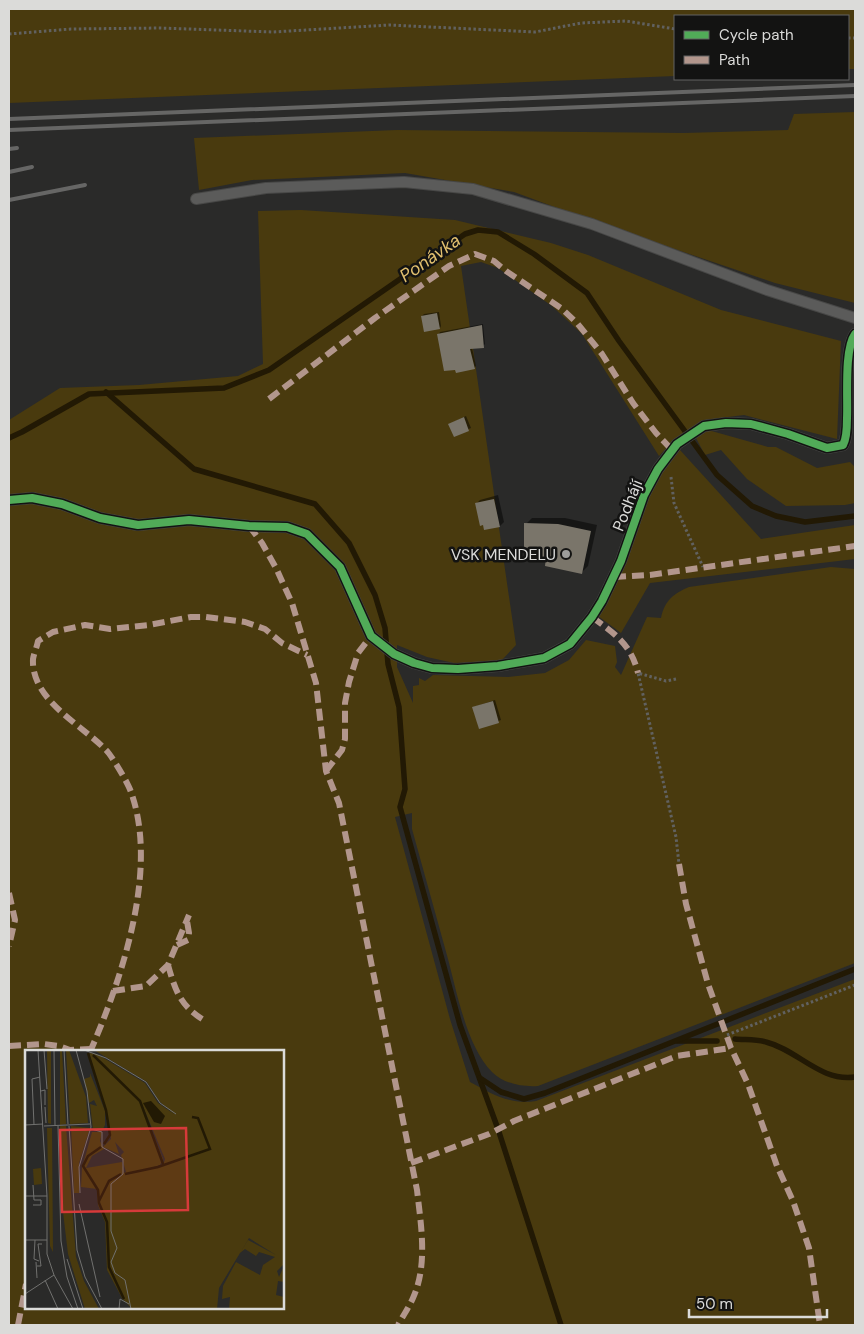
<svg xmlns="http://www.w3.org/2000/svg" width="864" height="1334" font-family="'DM Sans',sans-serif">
  <rect width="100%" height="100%" fill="#2a2a29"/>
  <g fill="#493a0e" fill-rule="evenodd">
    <path d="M9,9H855V69H848V16H675V76L9,103Z"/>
    <path d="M855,112V303L775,283L598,223L514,192L405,173L252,180L199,190L194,138L397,130L684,133L788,130L794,114Z"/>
    <path d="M301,210L455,220L551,243L588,255L721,310L841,341L837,439L744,415L704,420L674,440L659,456L582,334L552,306L498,268L481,262L461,266L516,645L501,661L454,663L427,657L397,645V667L413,703V686L419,685V678L425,681L433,675L508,677L545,673L569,660L586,640L615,646L617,662L615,667L621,675L647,617L661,618C665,600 673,594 689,587L831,567L855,569V963L538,1086C522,1087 504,1084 492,1072C467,1047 457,993 448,959C436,916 424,872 412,829V813L395,817L450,1019L470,1082C492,1094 510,1105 536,1101L855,979V1325H9V420L60,388L139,385L238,376L263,364L258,211ZM26,1052H282V1308H26Z"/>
    <path d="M708,430L768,447H776L817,468L850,462L855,467V503L845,505L786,506L747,479L721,450L705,455L696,438Z"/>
    <path d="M680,450L761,539L855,525V559L650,583L621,633L598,616L628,556L647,496L664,470Z"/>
  </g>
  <g fill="#0007">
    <path d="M439,312L441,326L440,328L422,316L424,314Z"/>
    <path d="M483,324L485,344L483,346L472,348L476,366L474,368L439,334L440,332Z"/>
    <path d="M466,416L471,428L454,435L450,424Z"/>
    <path d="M498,495L504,522L500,526L485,529L476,504L480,500Z"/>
    <path d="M532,518H565L597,525L588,566L582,572L548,556L526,524Z"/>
    <path d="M495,700L501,720L479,728L474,707Z"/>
  </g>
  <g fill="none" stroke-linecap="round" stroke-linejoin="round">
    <g stroke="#221904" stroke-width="5.5">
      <path d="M106,392L194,469L315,504L349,543L375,595L385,628L388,664L399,707L405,789L400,807L460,1025L498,1129L561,1325"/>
      <path d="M9,438L22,432L89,394L224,388L269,370L465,234L478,230L498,232L534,254L587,293L619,341L717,475L752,506L776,516L805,522L855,516"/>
      <path d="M735,1039C745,1040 757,1039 766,1042C798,1050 820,1082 855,1077"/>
      <path d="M677,1041H717"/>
      <path d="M480,1078L501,1092L524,1099L545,1093L855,969"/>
    </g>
  </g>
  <g fill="#7a756a">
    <path d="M437,313L440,329L424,332L421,316Z"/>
    <path d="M482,325L484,348L470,349L475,369L456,373L455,370L444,371L437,334Z"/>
    <path d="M464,417L469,431L454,437L448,424Z"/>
    <path d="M494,499L500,527L484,530L483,525L480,526L475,503Z"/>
    <path d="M524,523L558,524L591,531L582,574L545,566L546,557H524Z"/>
    <path d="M493,701L499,723L479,729L472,707Z"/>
  </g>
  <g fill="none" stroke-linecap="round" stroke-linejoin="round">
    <g stroke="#474746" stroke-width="12">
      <g id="lane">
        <path d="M196,199L266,188L404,182L473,189L592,224L767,290L855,318"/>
        <path d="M9,500L32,498L62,504L100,518L138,525L189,520L249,526L287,527L307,534L340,567L371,636L394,654L414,663L432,668L458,669L498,666L544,658L570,644L592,617L602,601L621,561L644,495L658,469L677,444L704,426L726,423L751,424L788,434L827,448L843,445C847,438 847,427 847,418C848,398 844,349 855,334"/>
      </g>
    </g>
    <g stroke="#616160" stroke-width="3" stroke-dasharray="2.5 2.5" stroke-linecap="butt">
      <path d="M9,34L71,29L160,28L273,32L389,25L535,32L581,23L626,21L675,29"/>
      <path d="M848,38H855"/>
      <path d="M671,477L674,503L703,567"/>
      <path d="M676,679L666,681L638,673L676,837L679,864"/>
      <path d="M727,1035L855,985"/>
    </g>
    <use href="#lane" stroke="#5b5b5a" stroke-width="10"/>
    <g stroke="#666665" stroke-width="4">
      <path d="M9,119L855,85"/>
      <path d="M9,130L855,96"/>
      <path d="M9,149L17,148"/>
      <path d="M9,172L32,167"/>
      <path d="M9,200L85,185"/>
    </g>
    <g stroke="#b2968c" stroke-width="6" stroke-dasharray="12 6" stroke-linecap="butt">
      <path d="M269,399L375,318L449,266L475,254L494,261L506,271L561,308L577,323L602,354L633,403L656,433L672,450"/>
      <path d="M249,526L262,543L276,568L292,603L316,683L326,771L339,803L417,1190C421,1225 428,1265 413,1298C409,1307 403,1316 398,1325"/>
      <path d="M614,577L650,575L855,546"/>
      <path d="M592,617C615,634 631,644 638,673"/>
      <path d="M326,771L342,750L345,739V703L349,682L358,653L371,636"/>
      <path d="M679,864L686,904L708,984L731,1048L748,1084L777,1166L793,1201L809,1248L820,1325"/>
      <path d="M9,893L15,920L9,946"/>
      <path d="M177,945L188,940L189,933L187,921"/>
      <path d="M168,965C176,993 181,1007 207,1022"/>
      <path d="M113,991L146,986L168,965L189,915"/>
      <path d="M9,1046L44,1044L59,1046L70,1050L91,1049"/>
      <path d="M90,1052C122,978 159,870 131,792C128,783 112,756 106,750C81,724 31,700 33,659C34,653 37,647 38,641L53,632L85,625L110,629L149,625L191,617H206L245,622L265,629L282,643L307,655"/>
      <path d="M411,1163L489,1134L514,1121L677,1056L731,1048"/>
      <path d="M18,1325L26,1284"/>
    </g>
    <g stroke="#131312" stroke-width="11">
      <path id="cycleway" d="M9,500L32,498L62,504L100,518L138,525L189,520L249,526L287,527L307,534L340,567L371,636L394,654L414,663L432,668L458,669L498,666L544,658L570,644L592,617L602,601L621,561L644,495L658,469L677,444L704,426L726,423L751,424L788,434L827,448L843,445C847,438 847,427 847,418C848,398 844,349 855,334"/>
    </g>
    <use href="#cycleway" stroke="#51ab58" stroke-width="8"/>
  </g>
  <circle fill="#9d9d9b" stroke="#131312" stroke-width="2" cx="566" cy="554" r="5"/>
  <g text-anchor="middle" stroke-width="5" stroke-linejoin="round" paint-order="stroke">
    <g font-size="16" fill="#dbdbd9" stroke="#131312">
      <text transform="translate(627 505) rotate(-68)" y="6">Podhájí</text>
    </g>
    <g font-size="16" fill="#dbdbd9" stroke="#131312" text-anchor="end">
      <text x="556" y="560">VSK MENDELU</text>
    </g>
    <g font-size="18" font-style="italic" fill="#e2c06f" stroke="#131312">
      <text transform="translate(430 258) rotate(-35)" y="6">Ponávka</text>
    </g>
  </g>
  <g transform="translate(25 1050)">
    <rect width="259" height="259" fill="#2a2a29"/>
    <path d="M22,0H26V74L23,73ZM35,0H37L41,74L35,75ZM41,0H44L61,47L63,73L45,74ZM69,0H259V214L252,221L254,227L259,216V232L253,231L251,245L259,247V259H204L205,247L197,249L198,236L211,212L235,225L238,215L250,207L234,202L231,206L220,199L215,203L223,190L251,205L224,188L194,238L192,259H107L97,248L82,220L80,172L73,155L72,139L56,137L57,118L67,82H77L75,91L79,99L67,106L61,118L97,112L99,123L101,122L96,105L99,102L90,92L94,104L78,97L86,89L81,60L64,3L72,4L120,33L133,53L149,64L134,51L122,32ZM94,30L116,52L140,109L138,116L113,122L135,115L138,109L114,50ZM65,23L80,61V75L77,81L68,79L65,54L72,56L69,50L64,53L59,29L65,27ZM35,76H41L51,207L59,231L74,259H60L43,204L38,162ZM46,76L65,78L54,113V143H49ZM22,78H27L28,202L25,196ZM16,118L17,134L9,135L8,119Z" fill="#493a0e" fill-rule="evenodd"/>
    <path d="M126,51L140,66L136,74L129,72L118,53Z" fill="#221904"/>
    <path fill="none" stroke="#221904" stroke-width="2.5" d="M63,3L81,60L85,85L79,94M68,5L115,51L138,114M76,97L63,106L58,116L73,140L74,153L82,172L84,217L99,249M100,124L133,117L185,99L173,68L167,67M74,151L84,131L96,124"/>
    <path fill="none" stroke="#71716f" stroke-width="1" d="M19,0L22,39M29,0L30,75M39,0L43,74M51,0L62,41L66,77L54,117L55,143M59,0L81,8L121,32L135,53L151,64M16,41L20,40V55M20,57L21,73M0,75L18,74M9,75L7,29L15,27M19,76L65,74M33,76L36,191L42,227L53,259M44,76L52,200L60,227L77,259M66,79L77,82V97L98,109V124L86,134V181L92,198L86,212L90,223L100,230L106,259M0,146H22M54,154L75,247M8,155H16V150H9L8,135M0,190H22M10,190L9,209L14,211M42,209L58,259M11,212L12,228M12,216H16L13,194H17M29,225L48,259M20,230L33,259M0,244L29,225L22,204V146L13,0M94,259L95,249L104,254"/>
    <path fill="#d63a3a" fill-opacity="0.15" stroke="#d63a3a" stroke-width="2.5" d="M161,78L163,160L37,162L35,80Z"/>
    <rect width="259" height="259" fill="none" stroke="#dbdbd9" stroke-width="2.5"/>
  </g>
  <rect width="864" height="1334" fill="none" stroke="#dbdbd9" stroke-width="20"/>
  <rect x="674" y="15" width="175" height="65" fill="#131312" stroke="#636362"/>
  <rect x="684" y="31" width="25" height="8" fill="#51ab58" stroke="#636362"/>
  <text x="719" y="40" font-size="15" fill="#dbdbd9">Cycle path</text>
  <rect x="684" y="56" width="25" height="8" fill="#b2968c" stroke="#636362"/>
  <text x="719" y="65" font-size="15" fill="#dbdbd9">Path</text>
  <path d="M689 1309v8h138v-8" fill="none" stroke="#dbdbd9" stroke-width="2.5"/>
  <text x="696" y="1309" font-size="15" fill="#dbdbd9" stroke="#131312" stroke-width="4" paint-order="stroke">50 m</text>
</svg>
